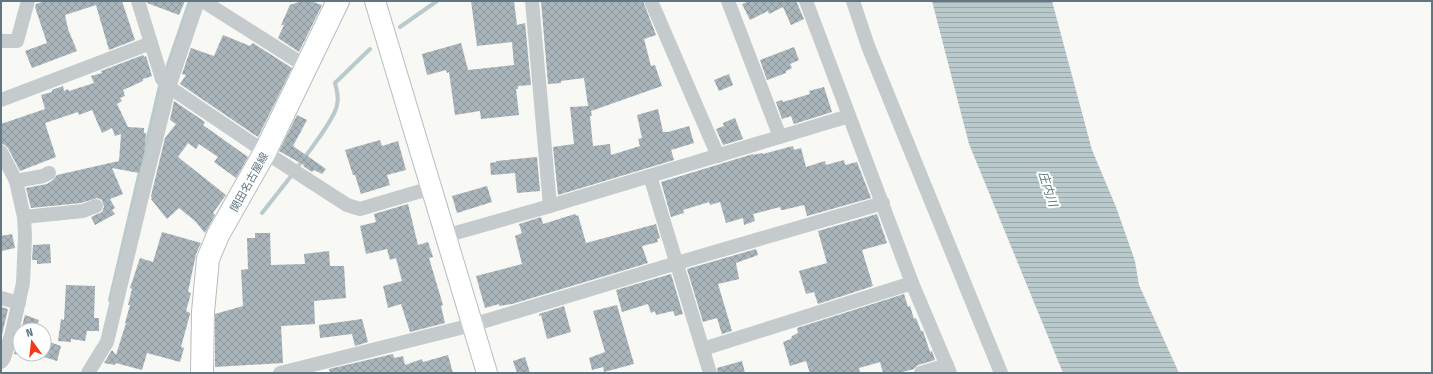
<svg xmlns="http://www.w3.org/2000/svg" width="1433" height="374" font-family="'Fira Sans Condensed','Noto Sans JP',sans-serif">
  <defs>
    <pattern id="water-rules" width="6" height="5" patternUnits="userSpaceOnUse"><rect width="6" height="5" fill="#bac9cc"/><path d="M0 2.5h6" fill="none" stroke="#9ba8ab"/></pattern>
    <pattern id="building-cross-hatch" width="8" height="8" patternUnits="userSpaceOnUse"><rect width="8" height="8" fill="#a9b5ba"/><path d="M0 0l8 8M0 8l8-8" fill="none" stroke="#8d989d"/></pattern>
  </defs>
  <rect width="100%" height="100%" fill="#f8f8f5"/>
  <path fill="url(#water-rules)" d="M932,1H1052L1092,150L1116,207L1135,261L1139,285L1179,373H1063L969,144Z"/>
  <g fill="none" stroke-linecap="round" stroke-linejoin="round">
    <g stroke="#bac9cc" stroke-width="4">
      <path d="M400,27L437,1"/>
      <path d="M165,74L190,1"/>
      <path d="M297,168C306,155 335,119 337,105C339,97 337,91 335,83L370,49"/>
      <path d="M262,213L292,175"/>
      <path d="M110,300L160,86"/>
    </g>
  </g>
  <g fill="url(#building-cross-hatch)">
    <path d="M45,1H122L135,40L109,50L96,5L65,15L68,29L77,51L32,68L25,51L47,43L35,7L36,4Z"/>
    <path d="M147,1H185L179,15L147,3Z"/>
    <path d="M302,1H310L322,5L299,52L278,38L284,25H281L290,5Z"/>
    <path d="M471,1H514L517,25L525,23L531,85L518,86V89H516L519,115L481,119L480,111L455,115L449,72L447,73L446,70L427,75L422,54L461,43L468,70L514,65L512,42L477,46Z"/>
    <path d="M541,1H643L656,35L644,39L651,66L655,65L662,86L591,111L592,116H590L593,146L610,144L611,155L640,146L638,139L642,138L637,115L658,109L663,132H668L689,126L694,143L671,150L674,160L558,195L553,147L574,144L570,107L588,106L584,78L561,81V83L548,84Z"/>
    <path d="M750,1H796L804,19L791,25L783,7L769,14L768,11L750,20L742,4Z"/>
    <path d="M223,35L250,46L253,43L292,68L258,137L180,84L186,75L182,74L191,48L214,56Z"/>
    <path d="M794,47L799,60L790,64L792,68L786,71V73L767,80L760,60Z"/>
    <path d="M143,55L144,57L146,56L152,76L143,79V81L123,90L125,96L120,98L122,101L117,104L128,127L144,128V133H146L144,154L139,173L112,168L123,194L110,199L115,208L112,210L115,214L95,225L91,217L102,212L104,207L102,200L97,198L81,203L31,208L26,188L47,184L53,180L57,175L119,161L121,134L115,136L112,128L102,133L92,110L79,115L78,112L45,123L56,157L20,171L8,148L5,145L1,144V124L45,109L41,95L52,92V90L63,86L64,91L68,89L69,91L94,83L91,76L102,73L101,71Z"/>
    <path d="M729,74L733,85L719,91L714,80Z"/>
    <path d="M824,87L832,112L794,124L791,116L782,119L776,102L782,100L783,102L810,94L809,91Z"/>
    <path d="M174,101L205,122L203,125L248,157L236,178L214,162L218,157L199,144L196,149L188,143L178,157L226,195L213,213L215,215L205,233L195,221L179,208L167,219L151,199L152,198L151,196L165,138L176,124L170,120Z"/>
    <path d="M297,115L307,120L293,146L326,169L322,174L314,170L312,172L303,166L304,165L279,151Z"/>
    <path d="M735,118L743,139L723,145L716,129L724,126L723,123Z"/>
    <path d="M380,140L382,146L398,141L406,170L387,175L390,185L361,194L355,175H353L345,150Z"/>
    <path d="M793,146L794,150L801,148L806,167L825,161L826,165L844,160L845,165L857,162L871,198L807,216L804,205L783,210H781L780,207L753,214L755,221L744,225L743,218L726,223L720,202L710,205L709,202L683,210L684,213L671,217L661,182L753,154V155L762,153L763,154Z"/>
    <path d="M537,157L540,191L517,193L515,173L491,175L490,163L496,162V161Z"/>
    <path d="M487,186L492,202L457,213L452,196Z"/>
    <path d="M408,204L418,245L428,242L433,257L429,258L443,305L441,306L445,323L410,332L401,304L388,308L383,286L402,281L396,258L390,260L387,249L366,254L360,226L376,222L374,214Z"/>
    <path d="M575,214L576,216L578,215L586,243L656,224L660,238L657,239L658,242L642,246L648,263L512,304L499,306V304L485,308L476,276L522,264L515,236L522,233L519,224L541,217L543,224Z"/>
    <path d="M877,214L887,243L862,250L873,286L818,304L814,292L806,294L799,271L827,263L818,231Z"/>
    <path d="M162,232L201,243L196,254L188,292L191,293L186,311L190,313V314L181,347L184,348L180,362L147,353L142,370L116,363L115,365L104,363L112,350L116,355L126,323H125L130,305H128L132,289L130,288L140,258L153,262Z"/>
    <path d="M255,233H270L271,265L305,264L304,254L329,251L330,266H344L346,298L314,301L315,324L281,326L283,363L215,367V314L243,306L241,270L248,269L247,238H255Z"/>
    <path d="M12,234L15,248L1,251V236Z"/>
    <path d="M50,244L51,263L37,264V260H32L33,245Z"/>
    <path d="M756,249L758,255L736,263L739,279L718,284L732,331L722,334L717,318L703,322L687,269Z"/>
    <path d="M671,274L683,314L675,316L673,311L656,315L655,311L651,313L648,304L622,312L616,290Z"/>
    <path d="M66,285L95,286L94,318H99V331H87L85,341L71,339V342L58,341L61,319L64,320Z"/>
    <path d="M904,294L908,307L910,306L914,319L916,318L921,331H923L930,352L932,351L935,360L918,365L914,369L899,373H883L880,362L859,368L860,373H810L806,361L790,366L783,342L791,339L792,336L798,333L797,328Z"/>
    <path d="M617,305L634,364L604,372L603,367L592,370L589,358L605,352L593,311Z"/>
    <path d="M564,306L571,332L547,339L541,315L539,316V314Z"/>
    <path d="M1,307L8,309L1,339Z"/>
    <path d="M25,315L39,320L35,330H21Z"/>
    <path d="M362,319L368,342L355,346L352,334L320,338L319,325Z"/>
    <path d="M20,335V355L14,354Z"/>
    <path d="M44,340L61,346L57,361L44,357Z"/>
    <path d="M393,354L394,358L403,356L405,365L422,359L423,362L448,355L453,373H330L329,369Z"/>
    <path d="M525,357L530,373H517L513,361Z"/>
    <path d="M742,361L745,373H718L717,368Z"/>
  </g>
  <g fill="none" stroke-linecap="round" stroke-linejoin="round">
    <g stroke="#b7bec2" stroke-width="22">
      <path id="secondary" d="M375,1L487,373"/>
    </g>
    <g stroke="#b8bdc0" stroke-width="24">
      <path id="primary" d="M202,373L203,312L208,259L218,235L265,152L338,1"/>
    </g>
    <g stroke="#c5cacd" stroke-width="14">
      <path d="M138,1L162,79L169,87L265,152L347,205L360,209L431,188"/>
      <path d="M203,1L307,67"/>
      <path d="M532,1L550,206"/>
      <path d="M651,1L718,156"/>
      <path d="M728,1L780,137"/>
      <path d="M806,1L912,283L950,373"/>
      <path d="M853,1L868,46L1001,373"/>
      <path d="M1,41H17L28,1"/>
      <path d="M1,100L151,43"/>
      <path d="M1,152L16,181L24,217L25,237L23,283L12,332L4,358L1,362"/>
      <path d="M650,176L710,373"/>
      <path d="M16,181L43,176L49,173"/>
      <path d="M24,217L83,211L96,206"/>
      <path d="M445,236L550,206L849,116"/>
      <path d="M1,298L19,303"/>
      <path d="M703,349L912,283"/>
      <path d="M88,373L107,342L145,184L169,87L198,1"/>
      <path d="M280,373L472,325L677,263L883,203"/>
      <path d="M921,373L947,365"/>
    </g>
    <use href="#secondary" stroke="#fff" stroke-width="20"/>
    <use href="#primary" stroke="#fff" stroke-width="22"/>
  </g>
  <g text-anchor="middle" stroke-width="4" stroke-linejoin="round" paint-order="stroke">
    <g font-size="11" fill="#607783" stroke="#fff">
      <text transform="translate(249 182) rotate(-61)" y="4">関田名古屋線</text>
    </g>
    <g font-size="12" font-style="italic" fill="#5b777d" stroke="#fff">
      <text transform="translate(1048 189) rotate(72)" y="4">庄内川</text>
    </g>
  </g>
  <rect width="1433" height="374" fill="none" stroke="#607783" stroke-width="4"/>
  <g transform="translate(32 342) rotate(345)"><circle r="19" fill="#ffffff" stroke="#bfc9cd"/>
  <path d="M0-3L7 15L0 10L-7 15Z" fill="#f23a1b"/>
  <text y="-6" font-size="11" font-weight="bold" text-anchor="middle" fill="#607783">N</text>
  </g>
</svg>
